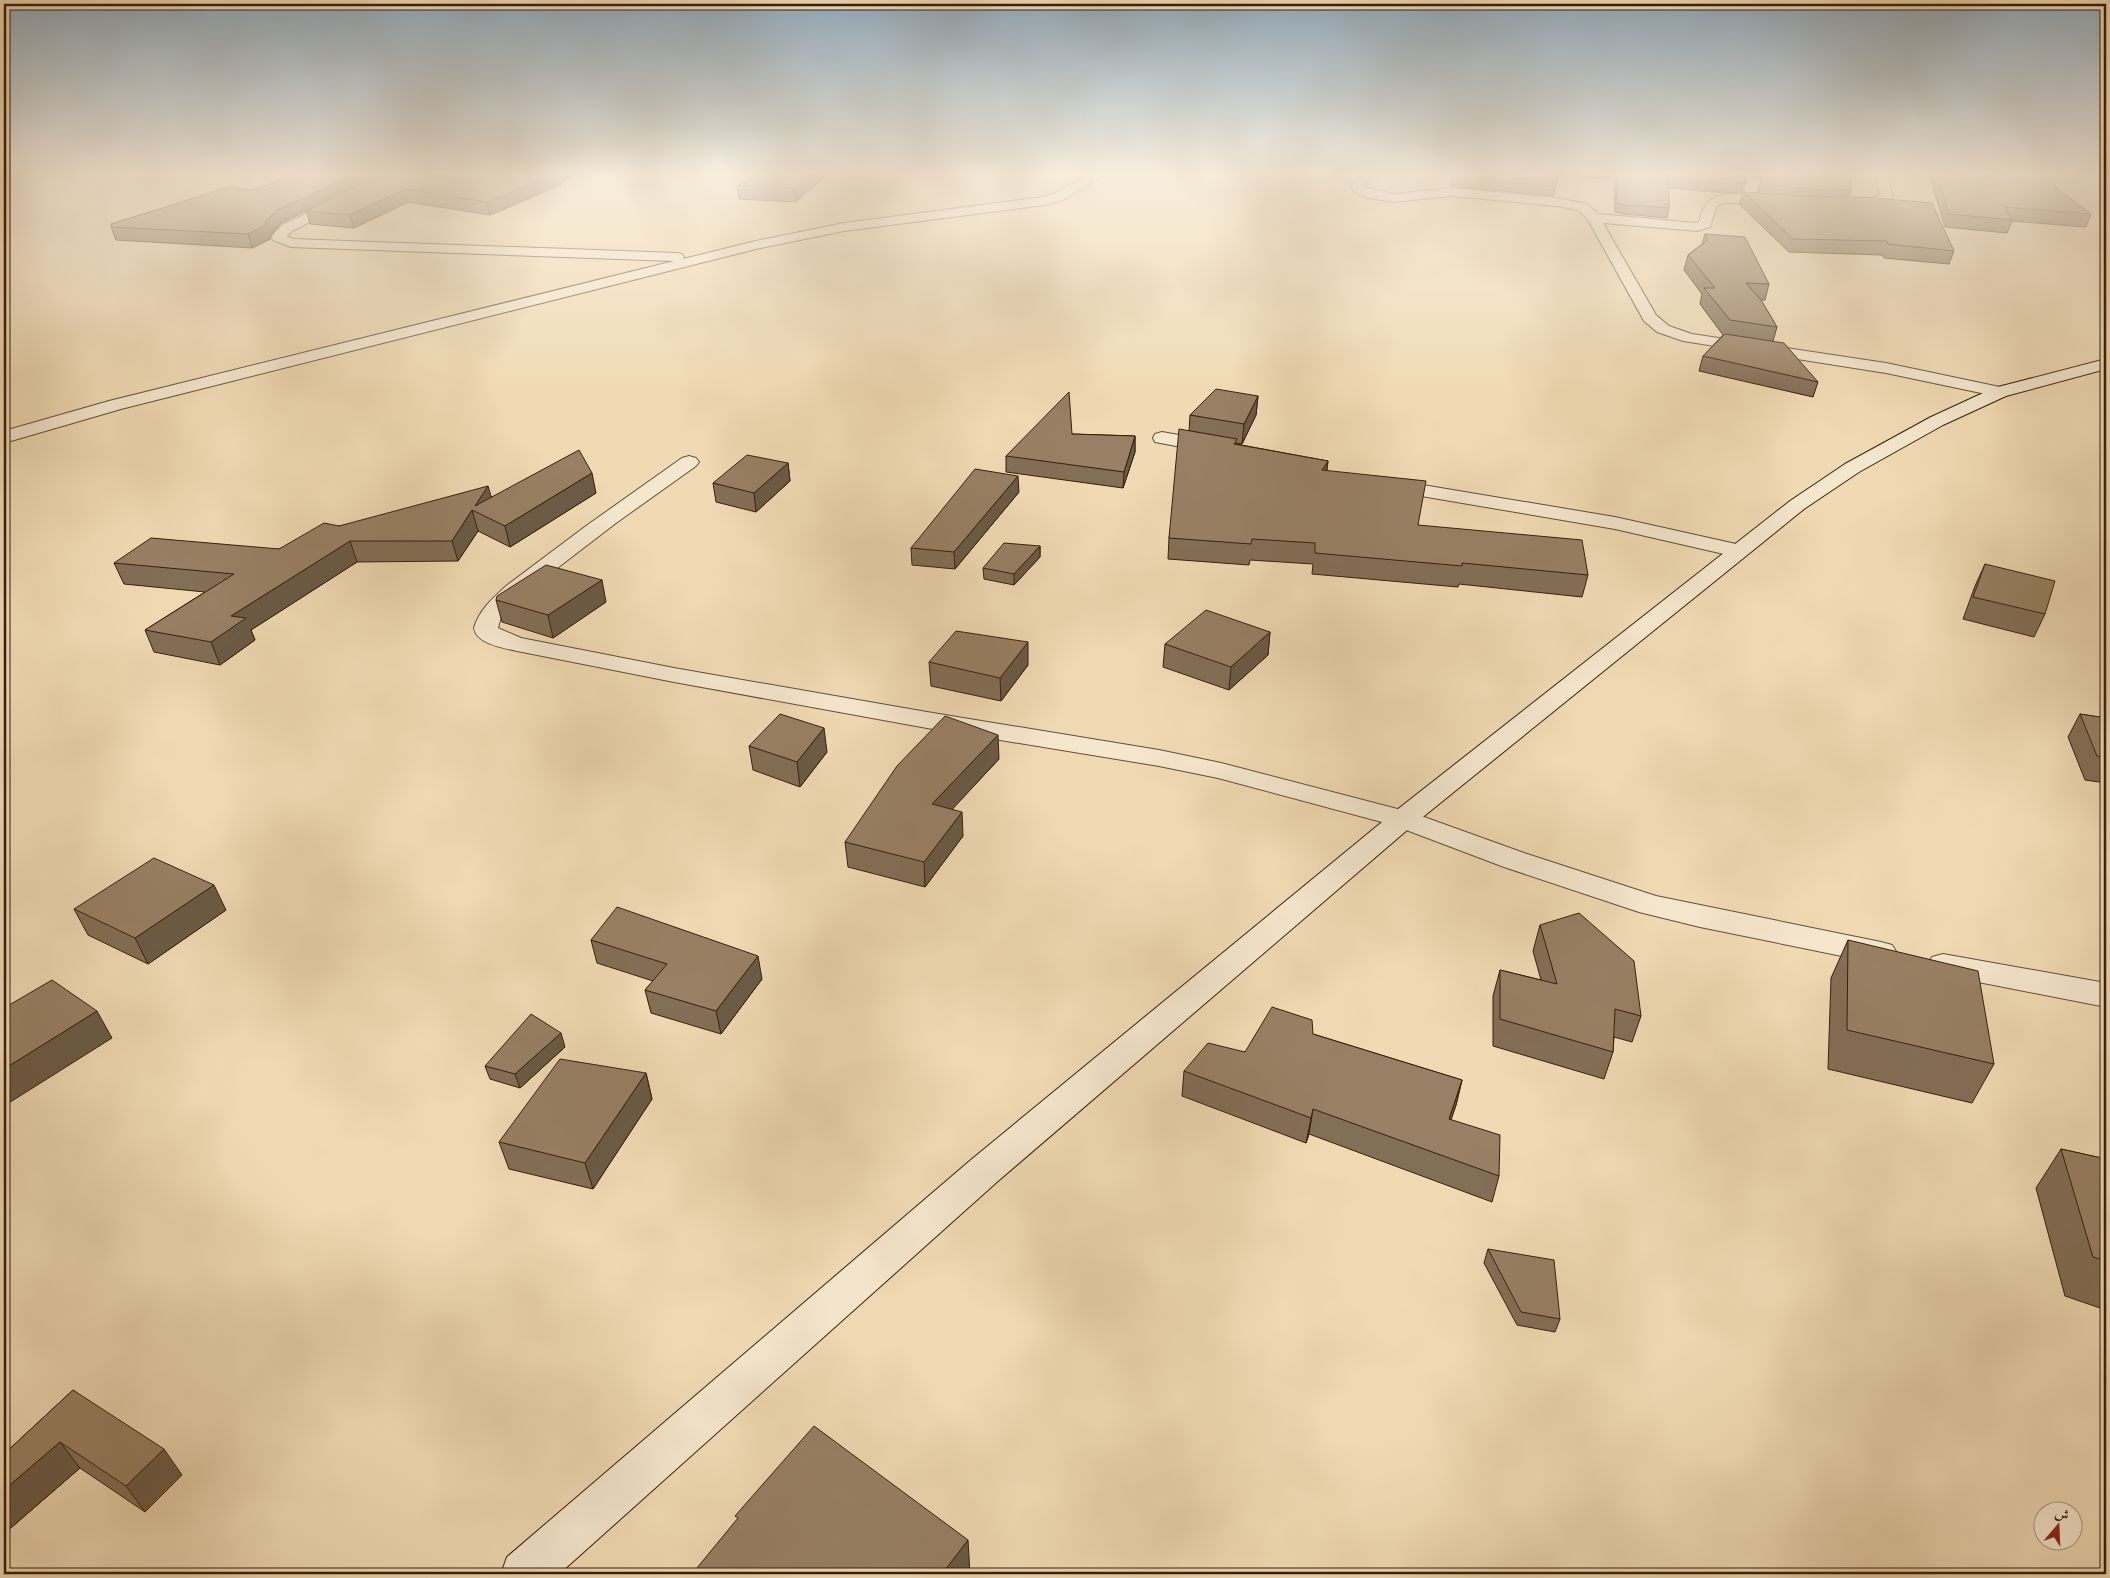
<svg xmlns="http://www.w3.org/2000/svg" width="2110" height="1578" font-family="'IM FELL Great Primer',Amiri,serif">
  <rect width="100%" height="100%" fill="#f0dab4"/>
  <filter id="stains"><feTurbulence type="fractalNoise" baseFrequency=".004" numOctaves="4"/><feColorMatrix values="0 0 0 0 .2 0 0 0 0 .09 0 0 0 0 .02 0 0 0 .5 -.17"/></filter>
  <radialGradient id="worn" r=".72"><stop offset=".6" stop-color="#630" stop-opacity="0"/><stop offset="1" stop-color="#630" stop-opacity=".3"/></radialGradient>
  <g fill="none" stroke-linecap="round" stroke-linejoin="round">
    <g stroke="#664d37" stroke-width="2">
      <g id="street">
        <path d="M1091,174H1105L1063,200L1044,205L844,231L756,249L121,409L4,443V431L109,401L674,261L291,247L273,240L271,237L282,225L342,197L348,201L347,204L292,231L287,236L293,239L677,253L682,254L684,257L683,259L756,241L844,223L1043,197L1053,194Z"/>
        <path d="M1361,174H1373L1363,187L1393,194L1452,188L1556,198L1587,204L1598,214L1696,223L1699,222C1706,195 1717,194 1742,194L1748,182L1737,177L1735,174H1754L1760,181L1755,194L1783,197L1784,200L1783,203H1723L1717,206L1710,227L1698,231L1603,223L1656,315L1669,326L1692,334L1886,363L2000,387L2006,388L2009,392L2006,396L2000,397L1886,373L1683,341L1657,332L1644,321L1588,220L1578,210L1556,206L1452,196L1393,202L1369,198L1355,193L1351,187Z"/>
        <path d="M1875,174H1887L1893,197C1883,208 1856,210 1841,207L1840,204L1841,201L1874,198L1880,195Z"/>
        <path d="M1162,432L1213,441L1220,443L1222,447L1220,451L1213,453L1155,442L1153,438L1155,434Z"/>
        <path d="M689,456L696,458L699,462L696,466L616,523L530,589L507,610L501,617L498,628L521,638L674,668L927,712L1159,750L1221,763L1413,813L1524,853L1656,896L1881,942L1892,945L1897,953L1892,961L1881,964L1700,927L1639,912L1504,867L1393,825L1218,778L1159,766L927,728L674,682L517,651C504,648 476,644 474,628C479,610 493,598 506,586L586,526L682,458Z"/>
        <path d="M1387,479L1615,517L1745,546L1748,551L1745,556L1737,557L1615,529L1380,489L1377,485L1380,481Z"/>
        <path d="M1943,954L2106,983V1007L1932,973L1927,965L1932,957Z"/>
      </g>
    </g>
    <g stroke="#381e0d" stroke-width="2">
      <path id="secondary" d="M2106,359V369L2006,396L1943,425L1859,472L1804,509L1413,825L998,1181L559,1574H501L507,1557L972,1159L1393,813L1790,501L1845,464L1931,417L1994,388Z"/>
    </g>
    <use href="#street" fill="#f5e7ce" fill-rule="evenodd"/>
    <use href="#secondary" fill="#f5e7ce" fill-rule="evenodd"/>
  </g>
  <g fill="#836e56" stroke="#381e0d">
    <path d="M306,174H573L560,185L490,215L408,202L354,228L310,224L306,211L281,223L270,236V239L252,248L116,240L111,227L250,190Z"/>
    <path d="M827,174L796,202L739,199L737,186Z"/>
    <path d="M1455,174H1748L1745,183L1741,192L1728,193L1668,188L1669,208L1667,218L1623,214L1615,212L1614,180L1558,174L1554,196L1451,186L1453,177Z"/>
    <path d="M1752,174H1851V190L1849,197L1954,251L1949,264L1884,258L1882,255L1789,252L1739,204L1743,192L1758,193L1761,181L1759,177Z"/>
    <path d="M1929,174H2050L2056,188L2091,214L2086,227L2012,221L2007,233L1945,227Z"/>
    <path d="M1705,234L1769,284L1765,300H1761L1777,327L1773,341L1818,382L1813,397L1699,371L1703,356L1723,335L1700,304L1702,294L1684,270L1688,255L1702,244Z"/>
    <path d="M1258,396L1256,415L1242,444L1236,443V444L1328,461L1327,470L1418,525L1588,575L1582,597L1459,584L1458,587L1312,574L1313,564L1250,560L1249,565L1168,559L1169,538L1189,431L1190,415Z"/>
    <path d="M1072,434L1135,436V452L1123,488L1006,472V456Z"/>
    <path d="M788,463L790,481L756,512L716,502L713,483Z"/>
    <path d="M1019,492L955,569L912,565L911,548Z"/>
    <path d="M596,493L510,547L478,531L458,561L357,562L251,630L255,640L220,665L154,652L145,630L205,592L124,584L114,563L279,549L339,526L491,497Z"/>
    <path d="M1040,546V557L1014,585L984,579L983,568Z"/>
    <path d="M1985,564L2045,614L2034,637L1963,619L1975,586Z"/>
    <path d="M496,600L606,602L553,638L502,622Z"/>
    <path d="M1270,632L1268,655L1229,690L1163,667L1165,644Z"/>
    <path d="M929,662L1028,665L1001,701L931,686Z"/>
    <path d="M2080,714L2106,718V783L2085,780L2068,737Z"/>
    <path d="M749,746L827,752L800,787L753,770Z"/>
    <path d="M999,759L952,809L963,836L925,887L848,867L845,842Z"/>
    <path d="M74,909L226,910L148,964L88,935Z"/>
    <path d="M1540,925L1641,1016L1632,1042L1614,1037L1613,1052L1604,1079L1493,1046V996L1500,970L1541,980L1533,951Z"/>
    <path d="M591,940L762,979L721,1034L651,1013L645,990L653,981L597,963Z"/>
    <path d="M1848,940L1994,1064L1972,1103L1828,1069L1831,978Z"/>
    <path d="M1313,1034L1462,1080L1456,1105L1451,1119L1499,1176L1492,1202L1309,1134L1306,1143L1182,1096L1184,1071L1245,1052Z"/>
    <path d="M565,1047L520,1088L490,1079L485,1066Z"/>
    <path d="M646,1073L652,1099L593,1189L509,1169L499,1142Z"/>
    <path d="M2061,1149L2106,1159V1310L2065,1296L2036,1188Z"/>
    <path d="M1488,1249L1560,1319L1555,1332L1517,1325L1484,1263Z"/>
    <path d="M73,1390L182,1475L145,1512L80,1468L5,1533L4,1531V1454Z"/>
  </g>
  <g fill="#6a5a46" stroke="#381e0d">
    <path d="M355,174H377L378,176L281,223L270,236V239L252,248L248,234L277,210Z"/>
    <path d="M556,174H573L560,185L490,215L487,202Z"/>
    <path d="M811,174H827L796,202L794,188Z"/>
    <path d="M1748,174L1745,183L1741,192L1743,183Z"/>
    <path d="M405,189L408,202L354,228L350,215Z"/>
    <path d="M1258,396L1256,415L1242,444L1244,424Z"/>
    <path d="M1135,436V452L1123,488L1124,472Z"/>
    <path d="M1328,461L1325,481L1322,470Z"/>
    <path d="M788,463L790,481L756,512L754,493Z"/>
    <path d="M592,473L596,493L510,547L505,526Z"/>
    <path d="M1018,476L1019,492L955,569L954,552Z"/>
    <path d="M488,486L494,506H475Z"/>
    <path d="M472,510L478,531L458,561L452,541Z"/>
    <path d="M350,541L357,562L251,630L255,640L220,665L211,642L231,616Z"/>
    <path d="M1040,546V557L1014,585V574Z"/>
    <path d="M602,580L606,602L553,638L548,615Z"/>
    <path d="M1270,632L1268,655L1229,690L1231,667Z"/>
    <path d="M1028,642V665L1001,701L1000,678Z"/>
    <path d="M824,728L827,752L800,787L797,762Z"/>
    <path d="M998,735L999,759L934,829L932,804Z"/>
    <path d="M962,812L963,836L925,887L924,862Z"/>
    <path d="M214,885L226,910L148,964L135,938Z"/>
    <path d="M758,956L762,979L721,1034L716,1011Z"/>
    <path d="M97,1011L112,1038L4,1106V1069Z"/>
    <path d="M561,1033L565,1047L520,1088L515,1074Z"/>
    <path d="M646,1073L652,1099L593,1189L585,1163Z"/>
    <path d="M1462,1080L1456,1105L1443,1144L1449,1119Z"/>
    <path d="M1313,1109L1309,1134L1306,1143L1311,1118Z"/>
    <path d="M60,1442L80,1468L5,1533L4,1531V1490Z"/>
    <path d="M164,1449L182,1475L145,1512L126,1486Z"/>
    <path d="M968,1540L970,1574H942Z"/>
  </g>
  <g fill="#988064" stroke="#381e0d">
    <path d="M306,174H355L277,210L265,222L266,225L248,234L111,227V224L232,186L250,190Z"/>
    <path d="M381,174H556L487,202L405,189L350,215L306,211Z"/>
    <path d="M759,174H811L794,188L737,186Z"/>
    <path d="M1455,174H1558L1556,187L1453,177Z"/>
    <path d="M1616,174H1748L1743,183L1730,184L1668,178L1669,208L1626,205L1617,203Z"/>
    <path d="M1764,174H1851V190H1821L1760,184Z"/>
    <path d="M1936,174H2050L2056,188L2091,214L2004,207L2012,220L1949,214Z"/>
    <path d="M1743,192L1819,197H1865L1932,203L1954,251L1888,244L1887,241L1793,239Z"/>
    <path d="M1705,234L1745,237L1769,284L1746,283L1761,300L1777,327L1730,320L1704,288H1715L1688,255L1708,240Z"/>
    <path d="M1725,334L1784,343L1818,382L1703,356Z"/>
    <path d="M1216,389L1258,396L1244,424L1190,415Z"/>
    <path d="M1069,392L1072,434L1135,436L1124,472L1006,456Z"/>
    <path d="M1179,429L1237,439L1234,444L1328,461L1322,470L1426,481L1418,525L1582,540L1588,575L1462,563V566L1315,553V543L1252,539L1251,544L1169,538Z"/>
    <path d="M579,450L592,473L505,526L472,510L452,541H350L231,616L246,618L211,642L145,630L234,574L114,563L151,538L279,549L324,523L339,526L488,486L475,506Z"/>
    <path d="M747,455L788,463L754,493L713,483Z"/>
    <path d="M975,469L1018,476L954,552L911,548Z"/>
    <path d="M1004,543L1040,546L1014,574L983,568Z"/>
    <path d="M1985,564L2055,581L2045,614L1973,597Z"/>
    <path d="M546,565L602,580L548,615L496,600L497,596Z"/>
    <path d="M1206,610L1270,632L1231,667L1165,644Z"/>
    <path d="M956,631L1028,642L1000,678L929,662Z"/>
    <path d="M780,714L824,728L797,762L749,746Z"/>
    <path d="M2080,714L2106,718V758L2097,756Z"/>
    <path d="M945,716L998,735L932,804L962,812L924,862L845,842L897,766Z"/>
    <path d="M154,858L214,885L135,938L74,909Z"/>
    <path d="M617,907L758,956L716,1011L645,990L667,964L591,940Z"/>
    <path d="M1579,913L1634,961L1641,1016L1615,1009L1613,1052L1500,1019V970L1557,984L1540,925Z"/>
    <path d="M1848,940L1978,971L1994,1064L1847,1030Z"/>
    <path d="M52,980L97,1011L4,1069V1008Z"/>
    <path d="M1272,1007L1312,1020L1313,1034L1462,1080L1449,1119L1500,1135L1499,1176L1313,1109L1311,1118L1184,1071L1208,1043L1245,1052Z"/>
    <path d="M531,1014L561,1033L515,1074L485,1066Z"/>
    <path d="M560,1059L646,1073L585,1163L499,1142Z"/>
    <path d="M2061,1149L2106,1159V1261L2093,1257Z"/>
    <path d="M1488,1249L1554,1260L1560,1319L1521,1312Z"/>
    <path d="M73,1390L164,1449L126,1486L60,1442L4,1490V1454Z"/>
    <path d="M814,1426L968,1540L942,1574H692L738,1518L735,1516Z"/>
  </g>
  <linearGradient id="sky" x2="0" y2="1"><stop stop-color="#92aabc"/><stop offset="0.44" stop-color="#f8eedd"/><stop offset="1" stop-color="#f8eedd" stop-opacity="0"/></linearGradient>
  <rect width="2110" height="394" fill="url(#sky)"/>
  <rect width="2110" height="1578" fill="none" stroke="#f0dab4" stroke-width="20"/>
  <rect x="5" y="5" width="2100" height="1568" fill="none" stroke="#381e0d" stroke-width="2.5"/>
  <rect x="10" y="10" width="2090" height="1558" fill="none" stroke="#381e0d"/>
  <g transform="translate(2058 1526) rotate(19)"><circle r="24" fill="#f5e7ce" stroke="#a99781"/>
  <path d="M0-4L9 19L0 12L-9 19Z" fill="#8f2418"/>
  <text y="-8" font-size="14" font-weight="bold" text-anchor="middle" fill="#381e0d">ش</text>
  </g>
  <rect width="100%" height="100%" filter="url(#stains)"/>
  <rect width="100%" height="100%" fill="url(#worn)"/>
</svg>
